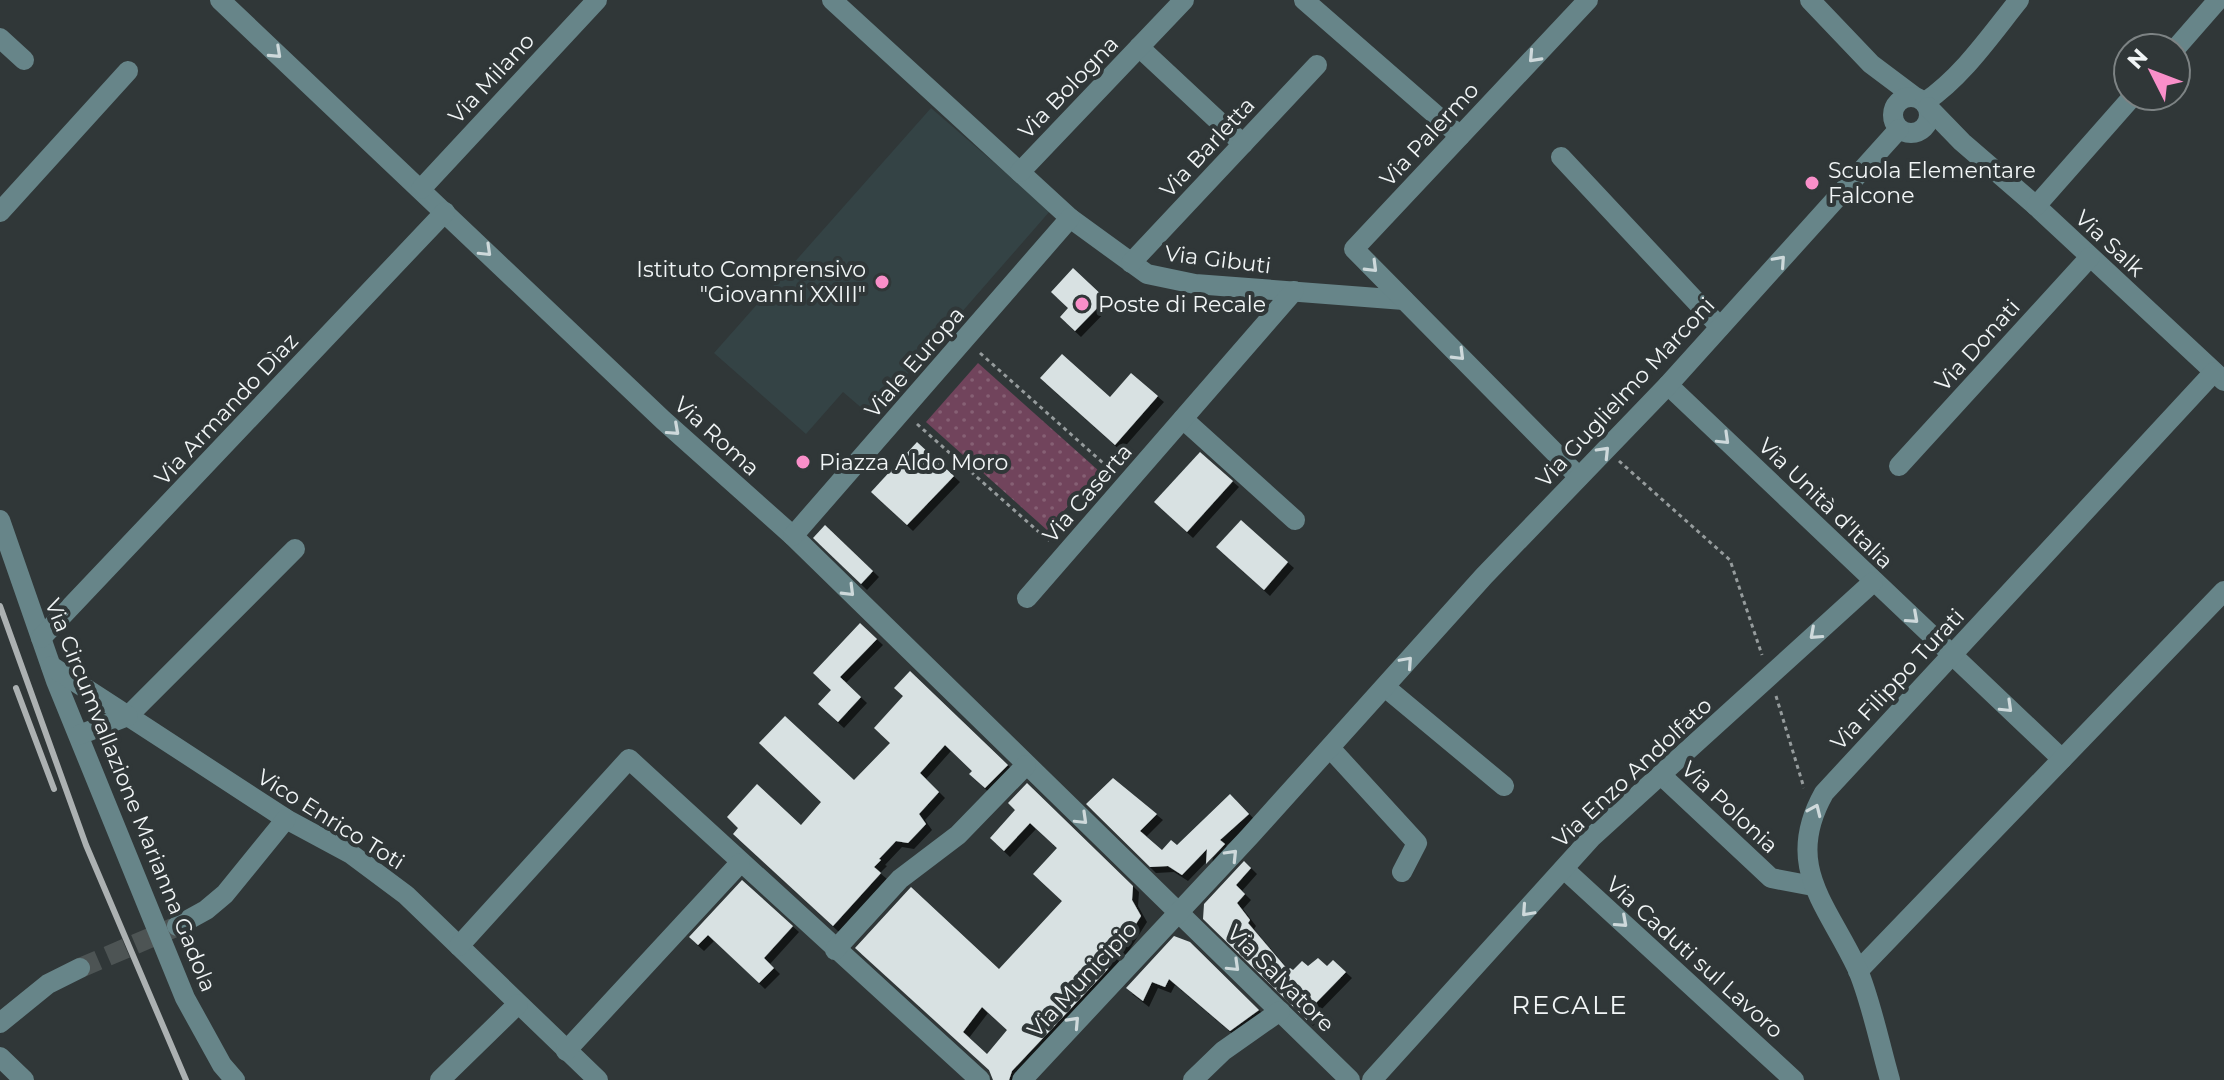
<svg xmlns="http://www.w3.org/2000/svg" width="2224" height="1080" font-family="Montserrat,sans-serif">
  <defs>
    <pattern id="park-dots" width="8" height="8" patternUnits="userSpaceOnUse" patternTransform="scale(2)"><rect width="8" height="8" fill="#71445c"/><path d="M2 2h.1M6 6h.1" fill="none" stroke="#866074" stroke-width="1.8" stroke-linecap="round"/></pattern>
    <filter id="shadow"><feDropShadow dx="6" dy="6" stdDeviation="0" flood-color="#0009"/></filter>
  </defs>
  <rect width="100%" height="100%" fill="#303738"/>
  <path fill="#344345" d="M931,108L1050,211L871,416L843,392L806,434L714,353Z"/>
  <path fill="url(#park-dots)" d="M978,363L1099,471L1047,530L926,422Z"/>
  <g fill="#d8e1e2" fill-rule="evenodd" filter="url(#shadow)">
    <path d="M1073,268L1106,299L1075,331L1060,317L1068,308L1051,292Z"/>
    <path d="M1062,354L1110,397L1131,373L1158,396L1115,445L1040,378Z"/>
    <path d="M917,442L954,476L907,525L871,492Z"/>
    <path d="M1200,452L1233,481L1187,532L1154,502Z"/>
    <path d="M1241,520L1288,562L1264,590L1216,547Z"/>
    <path d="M825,525L873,571L861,584L813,538Z"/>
    <path d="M860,623L877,639L840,677L861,697L838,722L818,704L831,690L813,673Z"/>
    <path d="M910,671L1008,765L985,788L969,774L972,771L945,745L920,773L939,792L919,814L926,824L908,843L896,841L879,859L881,860L874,867L881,873L833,926L733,834L738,828L727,817L757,784L801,825L821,802L759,743L785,716L854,780L890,743L874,728L903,696L894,688Z"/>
    <path d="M1113,778L1157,814L1140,831L1162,850L1171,840L1177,845L1230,794L1249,814L1220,840L1225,844L1206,864L1207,849L1182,875L1168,866L1150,867L1086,804Z"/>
    <path d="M1027,783L1133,886L1132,900L1141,916L1107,970L1012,1071L1009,1080H993L989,1070L855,948L911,887L999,969L1062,901L1033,874L1057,848L1030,823L1004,851L990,838L1015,810L1008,803ZM982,1007L1007,1030L987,1054L963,1032Z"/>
    <path d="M1244,861L1251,868L1236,885L1245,894L1237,903L1250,920L1248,923L1288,970L1290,968L1293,970L1302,961L1308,966L1318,958L1327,966L1333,960L1346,972L1310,1009L1314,1012L1307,1020L1203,919L1204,904Z"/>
    <path d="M742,880L793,926L764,958L774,968L759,983L708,935L698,945L689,937Z"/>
    <path d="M1174,936L1190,942L1259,1010L1230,1031L1169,979L1165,987L1152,982L1143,1001L1126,988Z"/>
  </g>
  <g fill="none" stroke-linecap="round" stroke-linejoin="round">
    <path stroke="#4d5454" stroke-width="20" stroke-dasharray="20 10" stroke-linecap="butt" d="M80,968L173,928"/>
    <g stroke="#969c9d" stroke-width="3" stroke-dasharray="4 4" stroke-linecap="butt">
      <path d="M980,353L1112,471"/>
      <path d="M917,424L1049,541"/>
      <path d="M1619,461L1730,560L1762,655"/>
      <path d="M1776,696L1804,788"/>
    </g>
    <g stroke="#678589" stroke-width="20">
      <path d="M220,0L663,420L793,536L1350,1080"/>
      <path d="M832,0L1070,218L1147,274L1195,284L1404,300"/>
      <path d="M1304,0L1460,136"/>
      <path d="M1810,0L1871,64L1915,97"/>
      <path d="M0,38L24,60"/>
      <path d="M1139,47L1243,144"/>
      <path d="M2176,48L2218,0"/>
      <circle cx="1911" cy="115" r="18"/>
      <path d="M1925,102C1963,76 1990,36 2019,0"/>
      <path d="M1928,107L1962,142L2036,206L2224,381"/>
      <path d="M1561,157L1720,327"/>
      <path d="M1020,172L1184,0"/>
      <path d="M421,189L597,0"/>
      <path d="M2036,206L2133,96"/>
      <path d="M0,212L128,71"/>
      <path d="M1131,263L1317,65"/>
      <path d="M1668,385L2062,759"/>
      <path d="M1183,419L1295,520"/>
      <path d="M1899,466L2090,257"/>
      <path d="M1579,477L1354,249L1588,0"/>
      <path d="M0,520L56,681L185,998L222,1065L235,1080"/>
      <path d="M793,536L1070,218"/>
      <path d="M295,549L128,716L286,819L351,854L406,895L598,1080"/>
      <path d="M1027,598L1294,291"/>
      <path d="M41,638L445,212"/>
      <path d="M51,666L128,716L79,735"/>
      <path d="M1385,687L1504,786"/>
      <path d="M1330,748L1417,843L1402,872"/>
      <path d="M1661,775L1771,878L1813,886"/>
      <path d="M1564,869L1794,1080"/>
      <path d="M177,926L206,910L225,894L286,819"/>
      <path d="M459,946L629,759L980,1080"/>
      <path d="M835,950L900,879L958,835L1026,765"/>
      <path d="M1858,971L2224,591"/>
      <path d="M0,1023L48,984L80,968"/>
      <path d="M566,1051L740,863"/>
      <path d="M0,1057L24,1080"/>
      <path d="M440,1080L518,1004"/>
      <path d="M1022,1080L1250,836L1484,576L1668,385L1899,129"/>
      <path d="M1193,1080L1223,1051L1280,1011"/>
      <path d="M1372,1080L1592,837L1873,582"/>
      <path d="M1890,1080C1880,1046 1871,1000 1857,968C1827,904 1783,866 1824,793L2214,372"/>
    </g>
    <g stroke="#acb1b2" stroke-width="6">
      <path d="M0,606L86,845L186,1080"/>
      <path d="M16,688L54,789"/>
    </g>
  </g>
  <defs><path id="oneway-chevron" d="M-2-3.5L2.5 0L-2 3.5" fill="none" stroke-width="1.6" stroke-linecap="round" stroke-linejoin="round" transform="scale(2)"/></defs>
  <g stroke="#ced9db">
    <use href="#oneway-chevron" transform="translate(276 53) rotate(43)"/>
    <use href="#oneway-chevron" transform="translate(1534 57) rotate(133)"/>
    <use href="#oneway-chevron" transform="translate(486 251) rotate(44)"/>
    <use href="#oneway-chevron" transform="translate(1780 261) rotate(-48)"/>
    <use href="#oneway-chevron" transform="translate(1372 267) rotate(45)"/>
    <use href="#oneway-chevron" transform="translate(1459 355) rotate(45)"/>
    <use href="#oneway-chevron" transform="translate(674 430) rotate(42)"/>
    <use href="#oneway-chevron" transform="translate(1724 439) rotate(44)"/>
    <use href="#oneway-chevron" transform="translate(1604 452) rotate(-46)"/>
    <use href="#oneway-chevron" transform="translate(849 591) rotate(45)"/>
    <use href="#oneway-chevron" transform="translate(1913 618) rotate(42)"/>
    <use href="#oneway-chevron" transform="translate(1815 634) rotate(138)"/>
    <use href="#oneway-chevron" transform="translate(1407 662) rotate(-48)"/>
    <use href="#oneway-chevron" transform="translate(2007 707) rotate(44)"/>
    <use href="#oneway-chevron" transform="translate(1815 810) rotate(-66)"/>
    <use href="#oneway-chevron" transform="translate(1082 819) rotate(44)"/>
    <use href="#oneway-chevron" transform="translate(1232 855) rotate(-46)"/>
    <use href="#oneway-chevron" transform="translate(1527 911) rotate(132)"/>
    <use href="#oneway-chevron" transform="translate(1622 922) rotate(42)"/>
    <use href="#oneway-chevron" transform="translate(1234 966) rotate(44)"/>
    <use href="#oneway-chevron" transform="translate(1074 1022) rotate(-47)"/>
  </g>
  <g fill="#f98fc9" stroke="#303738" stroke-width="3">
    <circle cx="1812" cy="183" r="8"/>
    <circle cx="882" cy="282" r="8"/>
    <circle cx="1082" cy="304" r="8"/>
    <circle cx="803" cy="462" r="8"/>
  </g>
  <g text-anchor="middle" stroke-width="8" stroke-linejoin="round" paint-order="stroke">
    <g font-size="22" fill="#f1f5f6" stroke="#303738">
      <text transform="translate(491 78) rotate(-47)" y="8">Via Milano</text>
      <text transform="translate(1068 87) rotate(-46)" y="8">Via Bologna</text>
      <text transform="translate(1429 134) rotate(-47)" y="8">Via Palermo</text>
      <text transform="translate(1207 147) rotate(-47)" y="8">Via Barletta</text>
      <text transform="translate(2110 243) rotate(43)" y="8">Via Salk</text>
      <text transform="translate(1218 259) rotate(7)" y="8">Via Gibuti</text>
      <text transform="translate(1977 345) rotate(-48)" y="8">Via Donati</text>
      <text transform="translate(914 362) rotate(-49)" y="8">Viale Europa</text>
      <text transform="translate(1625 392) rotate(-47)" y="8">Via Guglielmo Marconi</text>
      <text transform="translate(226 409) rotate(-47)" y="8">Via Armando Dìaz</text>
      <text transform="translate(717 436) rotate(42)" y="8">Via Roma</text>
      <text transform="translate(1087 493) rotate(-49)" y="8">Via Caserta</text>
      <text transform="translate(1826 503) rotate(44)" y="8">Via Unità d'Italia</text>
      <text transform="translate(1897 679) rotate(-47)" y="8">Via Filippo Turati</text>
      <text transform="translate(1632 772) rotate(-43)" y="8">Via Enzo Andolfato</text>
      <text transform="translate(131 795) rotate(68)" y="8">Via Circumvallazione Marianna Gadola</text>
      <text transform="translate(1730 807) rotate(43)" y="8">Via Polonia</text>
      <text transform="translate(331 819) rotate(32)" y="8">Vico Enrico Toti</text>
      <text transform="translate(1695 957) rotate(42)" y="8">Via Caduti sul Lavoro</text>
      <text transform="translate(1281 978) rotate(45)" y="8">Via Salvatore</text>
      <text transform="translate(1082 979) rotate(-47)" y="8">Via Municipio</text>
    </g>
    <g font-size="22" fill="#f1f5f6" stroke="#303738" text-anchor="start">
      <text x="1828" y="178">Scuola Elementare<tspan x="1828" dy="25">Falcone</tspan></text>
      <text x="866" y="277" text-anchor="end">Istituto Comprensivo<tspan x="866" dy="25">"Giovanni XXIII"</tspan></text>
      <text x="1098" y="312">Poste di Recale</text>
      <text x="819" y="470">Piazza Aldo Moro</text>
    </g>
    <g font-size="26" letter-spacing="2" fill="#f1f5f6" stroke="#303738">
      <text x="1570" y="1014">RECALE</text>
    </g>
  </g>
  <g transform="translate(2152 72) rotate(312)"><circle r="38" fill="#303738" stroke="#7d8384" stroke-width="2"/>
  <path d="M0-6L14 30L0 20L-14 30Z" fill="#f98fc9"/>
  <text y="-12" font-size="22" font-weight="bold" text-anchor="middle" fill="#f1f5f6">N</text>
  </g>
</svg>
